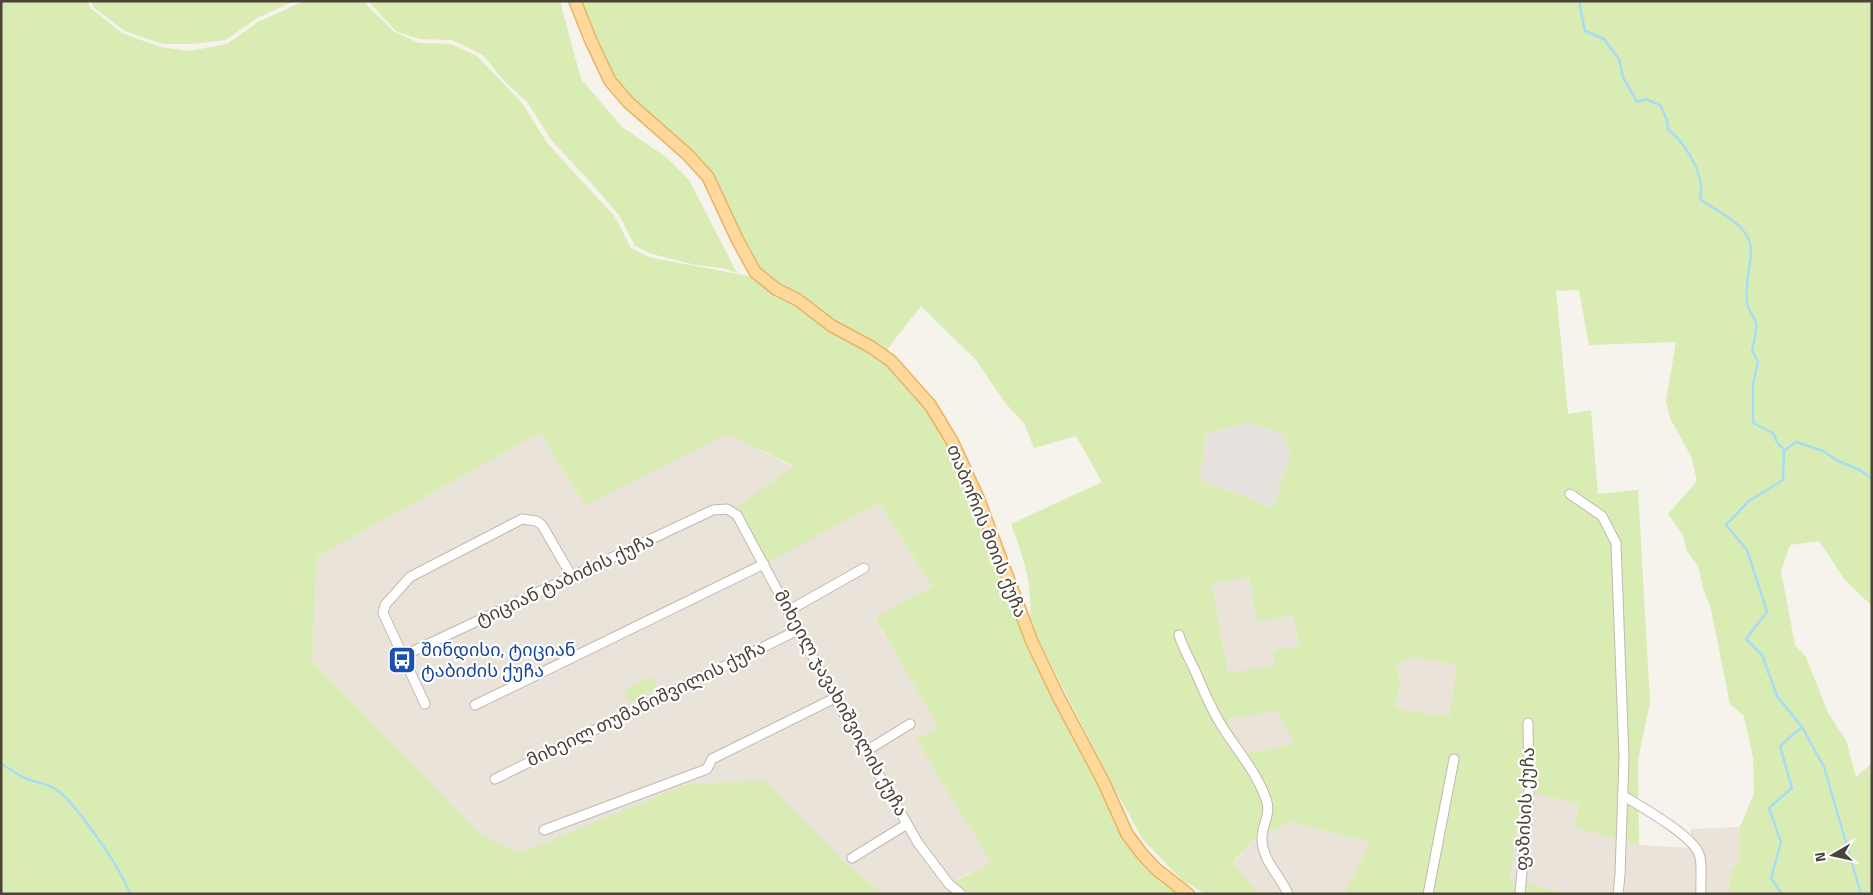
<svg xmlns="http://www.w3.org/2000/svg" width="1873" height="895" font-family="'Titillium Web','Noto Sans Georgian',sans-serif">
  <rect width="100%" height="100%" fill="#f6f2ec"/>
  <g fill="#eae3d9">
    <path d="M540,433L585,505L727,434L794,467L879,503L932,586L875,619L940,728L917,739L991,863L949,883L961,894H883L846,864L521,853L482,836L312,661L317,557Z"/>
    <path d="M1249,577L1257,622L1293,615L1299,646L1275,665L1228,673L1212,583Z"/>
    <path d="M1413,657L1457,665L1449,717L1395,708L1400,685L1396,664Z"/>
    <path d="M1277,711L1295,744L1246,753L1226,719Z"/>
    <path d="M1522,789L1579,804L1575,828L1639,845L1691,848V829L1740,827L1739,862L1731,870L1729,894H1561V892L1510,879Z"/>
    <path d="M1290,822L1370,842L1344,894H1258L1233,863L1257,836Z"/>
  </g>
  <path fill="#e6e1dd" d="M1248,422L1285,435L1290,455L1273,508L1200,480L1206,434Z"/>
  <g fill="#d8ecb3" fill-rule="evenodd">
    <path d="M1,1H88L90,8L122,33L160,47L189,51L227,44L258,22L304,1L364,2L394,32L419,43L451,44L477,56L522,103L547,143L615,217L631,248L652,258L754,277L710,180L608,81L574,1H1872V606L1845,580L1819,541L1790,545L1781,571L1795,645L1806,657L1828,713L1846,740L1856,777L1872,763V894H1729L1731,870L1739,862L1740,827L1754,793L1753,757L1744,716L1730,704L1711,609L1704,591L1698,566L1687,551L1683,535L1668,514L1697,481L1691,456L1670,418L1666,401L1676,342L1589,345L1579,290L1556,291L1568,414L1591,410L1598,494L1638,490L1650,702L1638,760L1639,845L1575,828L1579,804L1522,790L1510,879L1562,892L1561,894H1344L1370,842L1290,822L1257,836L1233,862L1258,894H1206L1183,881L1143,840L1112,784L1030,623C1033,585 1024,559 1011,524L1102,482L1076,436L1034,448L1024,423L1006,404L976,360L921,306L888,348L891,361L952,441L1016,601L1127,834L1188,894H961L949,884L991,863L916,739L939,728L875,618L932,586L879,503L764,564L737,515V507L794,466L727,434L585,505L540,433L317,557L312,661L482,836L521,853L687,784L765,781L846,864L883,894H1ZM1248,422L1285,435L1290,455L1273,508L1200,480L1206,434ZM1249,577L1257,622L1293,615L1299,646L1273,651L1275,665L1228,673L1212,584ZM1413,657L1457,665L1449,717L1395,708L1400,685L1396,664ZM1277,711L1295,744L1246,753L1227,719Z"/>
    <path d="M91,1H294L257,18L226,40L193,44H162L125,31L93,7Z"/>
    <path d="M368,1H560L581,79L622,127L666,157L689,180L737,273L723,268L696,265L652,254L635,246L619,215L593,185L552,141L528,103L504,81L483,55L452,40L420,39L397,32Z"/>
    <path d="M652,677L657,689L629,702L624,690Z"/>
  </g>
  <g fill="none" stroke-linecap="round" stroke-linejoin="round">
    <g stroke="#a7ddf4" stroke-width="2.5">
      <path d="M1579,1L1585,31L1604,39L1619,59L1623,77L1637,102L1646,99L1661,106L1667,121L1668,129C1686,144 1706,176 1700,199C1717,212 1752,225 1751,252C1750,268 1745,286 1747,302C1747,309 1754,316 1756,323C1757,331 1754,342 1752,350L1758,362L1753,384V423L1773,433L1777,442L1784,450"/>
      <path d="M1785,450L1796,442L1823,451L1838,461L1860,470L1872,479"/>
      <path d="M1802,727L1824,767L1861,894"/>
      <path d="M1,764C9,768 16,774 25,778C34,782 45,783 54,788C76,802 121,869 130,894"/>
      <path d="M1782,894L1771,878L1781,842L1769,808L1792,788L1780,746L1802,727L1777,696L1762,655L1746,639L1767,612L1747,550L1726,525L1749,501L1783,480L1784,450"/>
    </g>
    <g stroke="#c3b9ad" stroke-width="11">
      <g id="minor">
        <path d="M1570,494L1602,516L1616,543L1624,758L1620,875L1618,894"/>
        <path d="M788,611L864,568"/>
        <path d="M1179,635C1183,648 1190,660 1196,673C1205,694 1214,715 1227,734C1241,755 1257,774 1266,799C1272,814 1261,826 1262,840C1263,862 1280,875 1288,894"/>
        <path d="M403,656L713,510L727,509L737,515L835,698L918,843L949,884L961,894"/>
        <path d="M425,704L383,613L385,605L410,577L522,519L536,521L542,525L572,577"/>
        <path d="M475,705L764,564"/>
        <path d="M866,751L910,724"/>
        <path d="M495,779L798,630"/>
        <path d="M1622,795C1640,806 1692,835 1699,854C1703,863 1700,884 1701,894"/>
        <path d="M544,830L707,769L712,759L835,698"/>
        <path d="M852,858L907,824"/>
        <path d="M1428,894L1454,759"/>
        <path d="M1520,894L1529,793L1528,723"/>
      </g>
    </g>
    <g stroke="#eab466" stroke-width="14">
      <path id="major" d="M575,1L591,41L610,81L628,102L688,155L708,177L737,239L755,272L776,289L798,300L832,326L871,347L891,361L930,405L952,441L978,498L1032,642L1059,698L1104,783L1127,834L1142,854L1156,869L1188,894"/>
    </g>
    <use href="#minor" stroke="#fff" stroke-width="9"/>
    <use href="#major" stroke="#ffd89c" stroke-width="11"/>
  </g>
  <defs>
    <g id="bus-square" transform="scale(1.4375)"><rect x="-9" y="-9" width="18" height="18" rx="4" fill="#1a4fb4" stroke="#fff"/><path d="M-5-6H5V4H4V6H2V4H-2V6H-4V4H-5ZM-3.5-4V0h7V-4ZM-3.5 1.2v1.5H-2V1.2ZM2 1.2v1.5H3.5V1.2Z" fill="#fff"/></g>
  </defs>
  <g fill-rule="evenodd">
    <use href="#bus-square" x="402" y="660"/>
  </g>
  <g text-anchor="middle" stroke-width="4.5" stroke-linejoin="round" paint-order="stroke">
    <g font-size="18" fill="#4b4238" stroke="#fff">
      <text transform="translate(987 531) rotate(68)" y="6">თაბორის მთის ქუჩა</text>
      <text transform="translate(565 580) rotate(-25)" y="6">ტიციან ტაბიძის ქუჩა</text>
      <text transform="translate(841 703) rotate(61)" y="6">მიხეილ ჯავახიშვილის ქუჩა</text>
      <text transform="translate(646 704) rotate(-26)" y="6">მიხეილ თუმანიშვილის ქუჩა</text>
      <text transform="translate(1525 809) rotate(-87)" y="6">ფაზისის ქუჩა</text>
    </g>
    <g font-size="18" fill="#164399" stroke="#fff" text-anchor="start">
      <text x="421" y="656">შინდისი, ტიციან<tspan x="421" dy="21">ტაბიძის ქუჩა</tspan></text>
    </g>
  </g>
  <rect width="1873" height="895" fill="none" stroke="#4b4238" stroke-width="5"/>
  <g transform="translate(1833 855) rotate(261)" stroke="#ffffff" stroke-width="4" paint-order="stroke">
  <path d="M0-4L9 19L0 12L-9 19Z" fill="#4b4238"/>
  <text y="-8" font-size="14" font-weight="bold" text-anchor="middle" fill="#4b4238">N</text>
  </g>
</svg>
